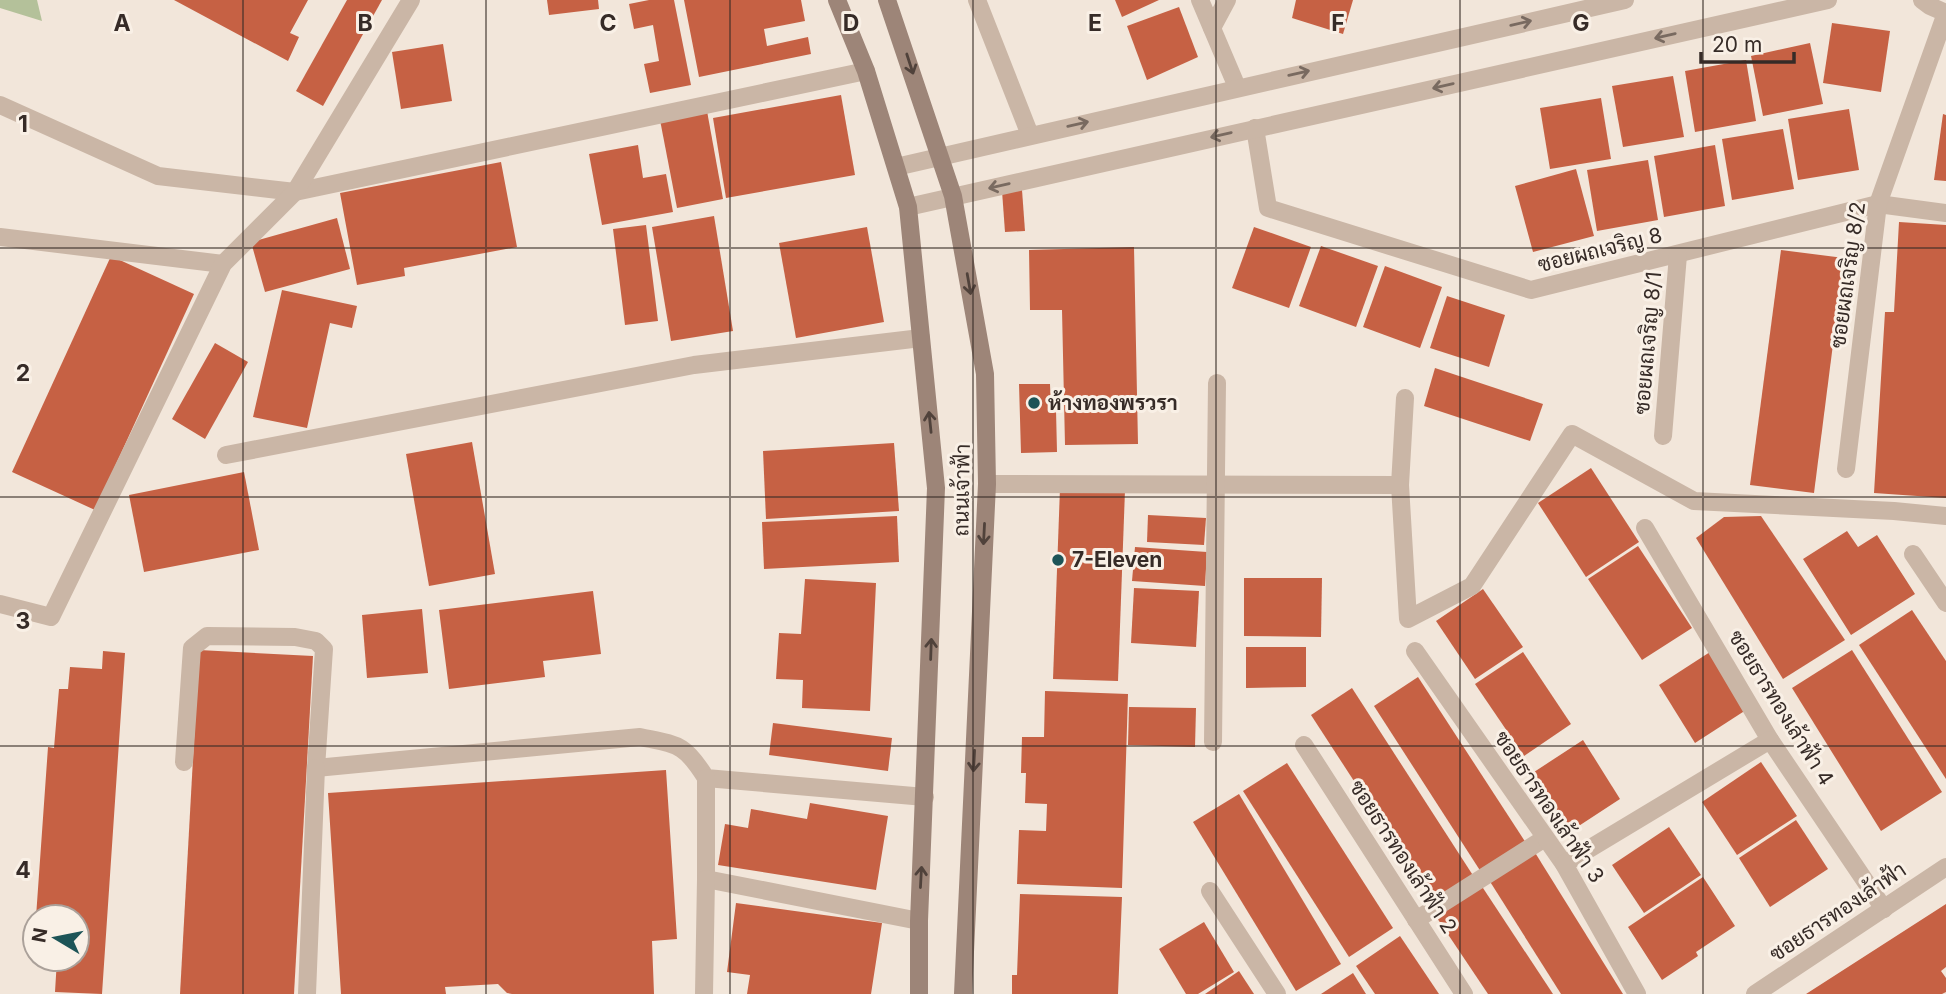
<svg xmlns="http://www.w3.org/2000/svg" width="1946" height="994" font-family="Inter,Sarabun,sans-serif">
  <rect width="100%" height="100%" fill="#f2e6da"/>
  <path fill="#b4c19a" d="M0,0H37L42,21L0,8Z"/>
  <g fill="#c66144">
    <path d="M174,0H308L290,33L299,37L288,61Z"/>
    <path d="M347,0H382L323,106L296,91Z"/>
    <path d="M547,0H598L599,9L549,15Z"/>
    <path d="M649,0H674L691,85L650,93L644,64L659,61L653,25L634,29L629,4Z"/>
    <path d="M684,0H801L805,21L764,29L767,46L808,37L811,54L699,77Z"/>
    <path d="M1115,0H1159L1122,17Z"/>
    <path d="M1296,0H1353L1343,34L1292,18Z"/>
    <path d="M1179,7L1198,57L1147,80L1127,26Z"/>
    <path d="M1832,23L1890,31L1881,92L1823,83Z"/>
    <path d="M1810,43L1823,104L1763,116L1751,56Z"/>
    <path d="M443,44L452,101L401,109L392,52Z"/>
    <path d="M1746,60L1756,121L1695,132L1685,71Z"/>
    <path d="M1673,76L1684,137L1623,147L1612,86Z"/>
    <path d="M841,95L855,175L726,198L713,118Z"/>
    <path d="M1601,98L1611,159L1550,169L1540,108Z"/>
    <path d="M1849,109L1859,170L1798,180L1788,119Z"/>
    <path d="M707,111L723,199L677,208L660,120Z"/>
    <path d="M1943,114L1946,115V181L1934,180Z"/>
    <path d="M1783,129L1794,189L1732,200L1722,139Z"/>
    <path d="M638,145L643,178L666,174L673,212L602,225L589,154Z"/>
    <path d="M1715,145L1725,206L1664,217L1654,156Z"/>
    <path d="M1648,160L1658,220L1597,231L1587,170Z"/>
    <path d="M501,162L517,247L404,268L405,276L357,285L340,193Z"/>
    <path d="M1576,169L1594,236L1533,252L1515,186Z"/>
    <path d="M1022,190L1025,231L1005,232L1002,191Z"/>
    <path d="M714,216L733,331L671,341L652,227Z"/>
    <path d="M337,218L350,269L265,292L251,242Z"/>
    <path d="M1899,222L1946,225V498L1874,493L1885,312H1894Z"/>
    <path d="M646,225L658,321L625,325L613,229Z"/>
    <path d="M867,227L884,322L796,338L779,243Z"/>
    <path d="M1254,227L1311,247L1289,308L1232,288Z"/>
    <path d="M1321,246L1378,266L1356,327L1299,306Z"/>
    <path d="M1134,247L1138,444L1065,445L1062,310H1030L1029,250Z"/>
    <path d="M1781,250L1844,258L1814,493L1750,485Z"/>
    <path d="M111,256L194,294L95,510L12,472Z"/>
    <path d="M1385,266L1442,287L1420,348L1363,327Z"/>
    <path d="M282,290L357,306L352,328L330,323L307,428L253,417Z"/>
    <path d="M1447,296L1505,315L1489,367L1430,348Z"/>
    <path d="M215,343L248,362L205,439L172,419Z"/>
    <path d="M1435,368L1543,404L1530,441L1424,406Z"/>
    <path d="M1019,384H1050L1051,410H1056L1057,452L1021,453Z"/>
    <path d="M472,442L495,574L429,586L406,454Z"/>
    <path d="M894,443L899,511L766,519L763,451Z"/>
    <path d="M1591,468L1639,542L1586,577L1538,503Z"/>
    <path d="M244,472L259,550L144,572L129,495Z"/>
    <path d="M1060,488L1125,490L1118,681L1053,679Z"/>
    <path d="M1148,515L1206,518L1204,545L1147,542Z"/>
    <path d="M897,516L899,562L764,569L762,522Z"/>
    <path d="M1761,516L1845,640L1783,679L1696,538L1724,517Z"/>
    <path d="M1847,531L1858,547L1877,535L1915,594L1851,635L1803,559Z"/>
    <path d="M1638,546L1692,628L1642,660L1588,579Z"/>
    <path d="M1135,547L1207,552L1205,586L1132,581Z"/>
    <path d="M1244,578H1322L1321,637L1244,636Z"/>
    <path d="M805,579L876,583L870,711L802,708L803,680L776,679L779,633L801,634Z"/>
    <path d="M1134,588L1199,591L1196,647L1131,643Z"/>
    <path d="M1483,589L1523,647L1475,679L1436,621Z"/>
    <path d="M593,591L601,654L543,661L545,677L449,689L439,610Z"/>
    <path d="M422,609L428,673L367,678L362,615Z"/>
    <path d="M1912,610L1946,661V779L1859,645Z"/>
    <path d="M1246,647H1306V687L1246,688Z"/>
    <path d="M199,650L313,656L294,994H180Z"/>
    <path d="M1852,650L1942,792L1881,831L1792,688Z"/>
    <path d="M103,651L125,653L102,994L55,992L57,959H77V917H36L48,747L54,748L59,689H68L70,667L102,669Z"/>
    <path d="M1523,652L1571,724L1524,756L1475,684Z"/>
    <path d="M1710,652L1746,710L1695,743L1659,685Z"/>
    <path d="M1418,677L1526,843L1481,872L1374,706Z"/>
    <path d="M1352,688L1474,877L1434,904L1311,715Z"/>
    <path d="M1045,691L1128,694L1122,888L1017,884L1019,830L1046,831L1047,804L1025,803L1026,773H1021L1022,737H1044Z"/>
    <path d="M1129,707L1196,708L1195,747L1128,745Z"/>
    <path d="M773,723L892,738L888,771L769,755Z"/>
    <path d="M1583,740L1620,799L1568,833L1531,774Z"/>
    <path d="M1761,762L1797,816L1737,855L1702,802Z"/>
    <path d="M1287,763L1393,928L1349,957L1243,791Z"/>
    <path d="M666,770L677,939L652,941L654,994H512L507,993L498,984L445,987L446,994H341L328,793Z"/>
    <path d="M1239,794L1341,964L1296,991L1193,822Z"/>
    <path d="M810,803L888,816L876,890L718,865L725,824L748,828L751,809L807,819Z"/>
    <path d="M1796,820L1828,869L1770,907L1739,858Z"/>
    <path d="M1669,827L1701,875L1644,913L1612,865Z"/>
    <path d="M1534,851L1623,994H1561L1489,880Z"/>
    <path d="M1703,877L1735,926L1696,952L1698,956L1662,980L1628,927Z"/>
    <path d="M1481,885L1553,994H1488L1435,915Z"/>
    <path d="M1020,894L1122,897L1118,994H1012V975H1017Z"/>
    <path d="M736,903L882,923L871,994H747L750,975L727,972Z"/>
    <path d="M1946,904V967L1941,971L1946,978V992L1942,994H1806Z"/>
    <path d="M1204,922L1234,972L1198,994H1186L1159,949Z"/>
    <path d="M1400,936L1439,994H1375L1356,966Z"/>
    <path d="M1239,971L1254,994H1205Z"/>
    <path d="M1353,973L1366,994H1321Z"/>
  </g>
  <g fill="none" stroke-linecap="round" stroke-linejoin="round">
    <g stroke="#cab6a6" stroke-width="18">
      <path d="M184,762L192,648L207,636L295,637L316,641L324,649L316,768L640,737C678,745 684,743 706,778L925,797"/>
      <path d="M706,778V879L919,921"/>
      <path d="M1416,920L1545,838"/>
      <path d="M307,994L316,768"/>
      <path d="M704,994L706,879"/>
    </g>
    <g stroke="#cab6a6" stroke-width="18">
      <path d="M977,0L1030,135"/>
      <path d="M1200,0L1237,87"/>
      <path d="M1212,28L1227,0"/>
      <path d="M0,105L158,176L295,192L866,71"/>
      <path d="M1255,128L1268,208L1531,290L1878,204L1946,213"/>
      <path d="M896,167L1625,0"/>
      <path d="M908,207L1828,0"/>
      <path d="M0,237L223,264"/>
      <path d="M1405,398L1400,485L1408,619L1472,586L1572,434L1694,501L1894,511L1946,516"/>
      <path d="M1663,436L1678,255"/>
      <path d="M226,455L694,365L921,338"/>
      <path d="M1846,469L1878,204L1946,13L1930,6L1922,0"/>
      <path d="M987,484L1400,485"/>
      <path d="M1645,528L1770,740L1884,909"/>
      <path d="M1913,554L1946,603"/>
      <path d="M0,604L51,617L223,264L295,192L411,0"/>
      <path d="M1415,651L1564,864L1637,994"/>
      <path d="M1213,742L1217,383"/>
      <path d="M1304,745L1464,994"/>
      <path d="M1564,864L1770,740"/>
      <path d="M1210,891L1277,994"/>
      <path d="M1755,994L1946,867"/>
    </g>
    <g stroke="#9d8578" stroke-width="18">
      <path d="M837,0L866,71L908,207L936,488L919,921V994"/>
      <path d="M887,0L953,196L985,374L987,484L963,994"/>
    </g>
  </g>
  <defs><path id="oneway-shaft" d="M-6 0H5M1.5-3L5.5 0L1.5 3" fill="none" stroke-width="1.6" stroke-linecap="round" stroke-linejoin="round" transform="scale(1.75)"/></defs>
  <g stroke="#796a60">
    <use href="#oneway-shaft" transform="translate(1521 23) rotate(-13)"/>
    <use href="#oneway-shaft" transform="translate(1665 36) rotate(167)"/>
    <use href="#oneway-shaft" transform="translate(1299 73) rotate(-13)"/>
    <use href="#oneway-shaft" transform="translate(1443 86) rotate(167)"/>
    <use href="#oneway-shaft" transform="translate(1078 124) rotate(-13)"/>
    <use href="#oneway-shaft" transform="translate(1221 135) rotate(167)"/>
    <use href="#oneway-shaft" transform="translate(999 186) rotate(167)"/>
  </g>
  <g stroke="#50423b">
    <use href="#oneway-shaft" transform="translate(910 64) rotate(72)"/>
    <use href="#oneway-shaft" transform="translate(969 284) rotate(80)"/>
    <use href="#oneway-shaft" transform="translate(930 422) rotate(-96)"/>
    <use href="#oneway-shaft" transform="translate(984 534) rotate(93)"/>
    <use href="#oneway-shaft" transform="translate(931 649) rotate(-88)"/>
    <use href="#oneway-shaft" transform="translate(974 761) rotate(93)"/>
    <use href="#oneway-shaft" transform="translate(921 877) rotate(-87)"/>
  </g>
  <path fill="none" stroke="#362b27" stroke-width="2" stroke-opacity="0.55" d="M243,0V994M486,0V994M730,0V994M973,0V994M1216,0V994M1460,0V994M1703,0V994M0,248H1946M0,497H1946M0,746H1946"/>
  <g fill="#1d5457" stroke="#f9f0e6" stroke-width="2.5">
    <circle cx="1034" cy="403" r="7"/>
    <circle cx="1058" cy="560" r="7"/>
  </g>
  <g text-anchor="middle" stroke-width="6" stroke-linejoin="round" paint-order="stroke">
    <g font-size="21" fill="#362b27" stroke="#f9f0e6">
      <text transform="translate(1600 250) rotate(-14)" y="7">ซอยผถเจริญ 8</text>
      <text transform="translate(1848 275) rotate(-82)" y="7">ซอยผถเจริญ 8/2</text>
      <text transform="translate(1648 343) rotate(-85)" y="7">ซอยผถเจริญ 8/1</text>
      <text transform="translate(962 490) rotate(-89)" y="7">ถนนเจ้าฟ้า</text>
      <text transform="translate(1781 708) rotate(58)" y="7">ซอยธารทองเล้าฟ้า 4</text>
      <text transform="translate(1549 807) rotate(56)" y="7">ซอยธารทองเล้าฟ้า 3</text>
      <text transform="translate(1403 857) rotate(57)" y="7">ซอยธารทองเล้าฟ้า 2</text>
      <text transform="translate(1838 912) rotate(-34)" y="7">ซอยธารทองเล้าฟ้า</text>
    </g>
    <g font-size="21" font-weight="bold" fill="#362b27" stroke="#f9f0e6" text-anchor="start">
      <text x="1048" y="410">ห้างทองพรวรา</text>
      <text x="1072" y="567">7-Eleven</text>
    </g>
  </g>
  <g font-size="23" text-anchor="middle" font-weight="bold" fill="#362b27" stroke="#f9f0e6" stroke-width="6" stroke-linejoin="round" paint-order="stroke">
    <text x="122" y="31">A</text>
    <text x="365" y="31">B</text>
    <text x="608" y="31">C</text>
    <text x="851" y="31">D</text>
    <text x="1095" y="31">E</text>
    <text x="1338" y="31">F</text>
    <text x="1581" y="31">G</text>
    <text x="23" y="132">1</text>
    <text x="23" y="381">2</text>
    <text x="23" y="629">3</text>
    <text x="23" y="878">4</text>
  </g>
  <g transform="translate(56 938) rotate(280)"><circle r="33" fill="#f9f0e6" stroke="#aba19a" stroke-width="2"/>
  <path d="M0-5L12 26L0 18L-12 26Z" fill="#1d5457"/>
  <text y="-10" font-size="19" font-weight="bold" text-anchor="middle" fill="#362b27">N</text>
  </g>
  <path d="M1701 52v10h93v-10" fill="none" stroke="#362b27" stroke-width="3.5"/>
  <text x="1712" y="52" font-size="21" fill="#362b27" stroke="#f9f0e6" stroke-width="5" paint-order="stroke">20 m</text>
</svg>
